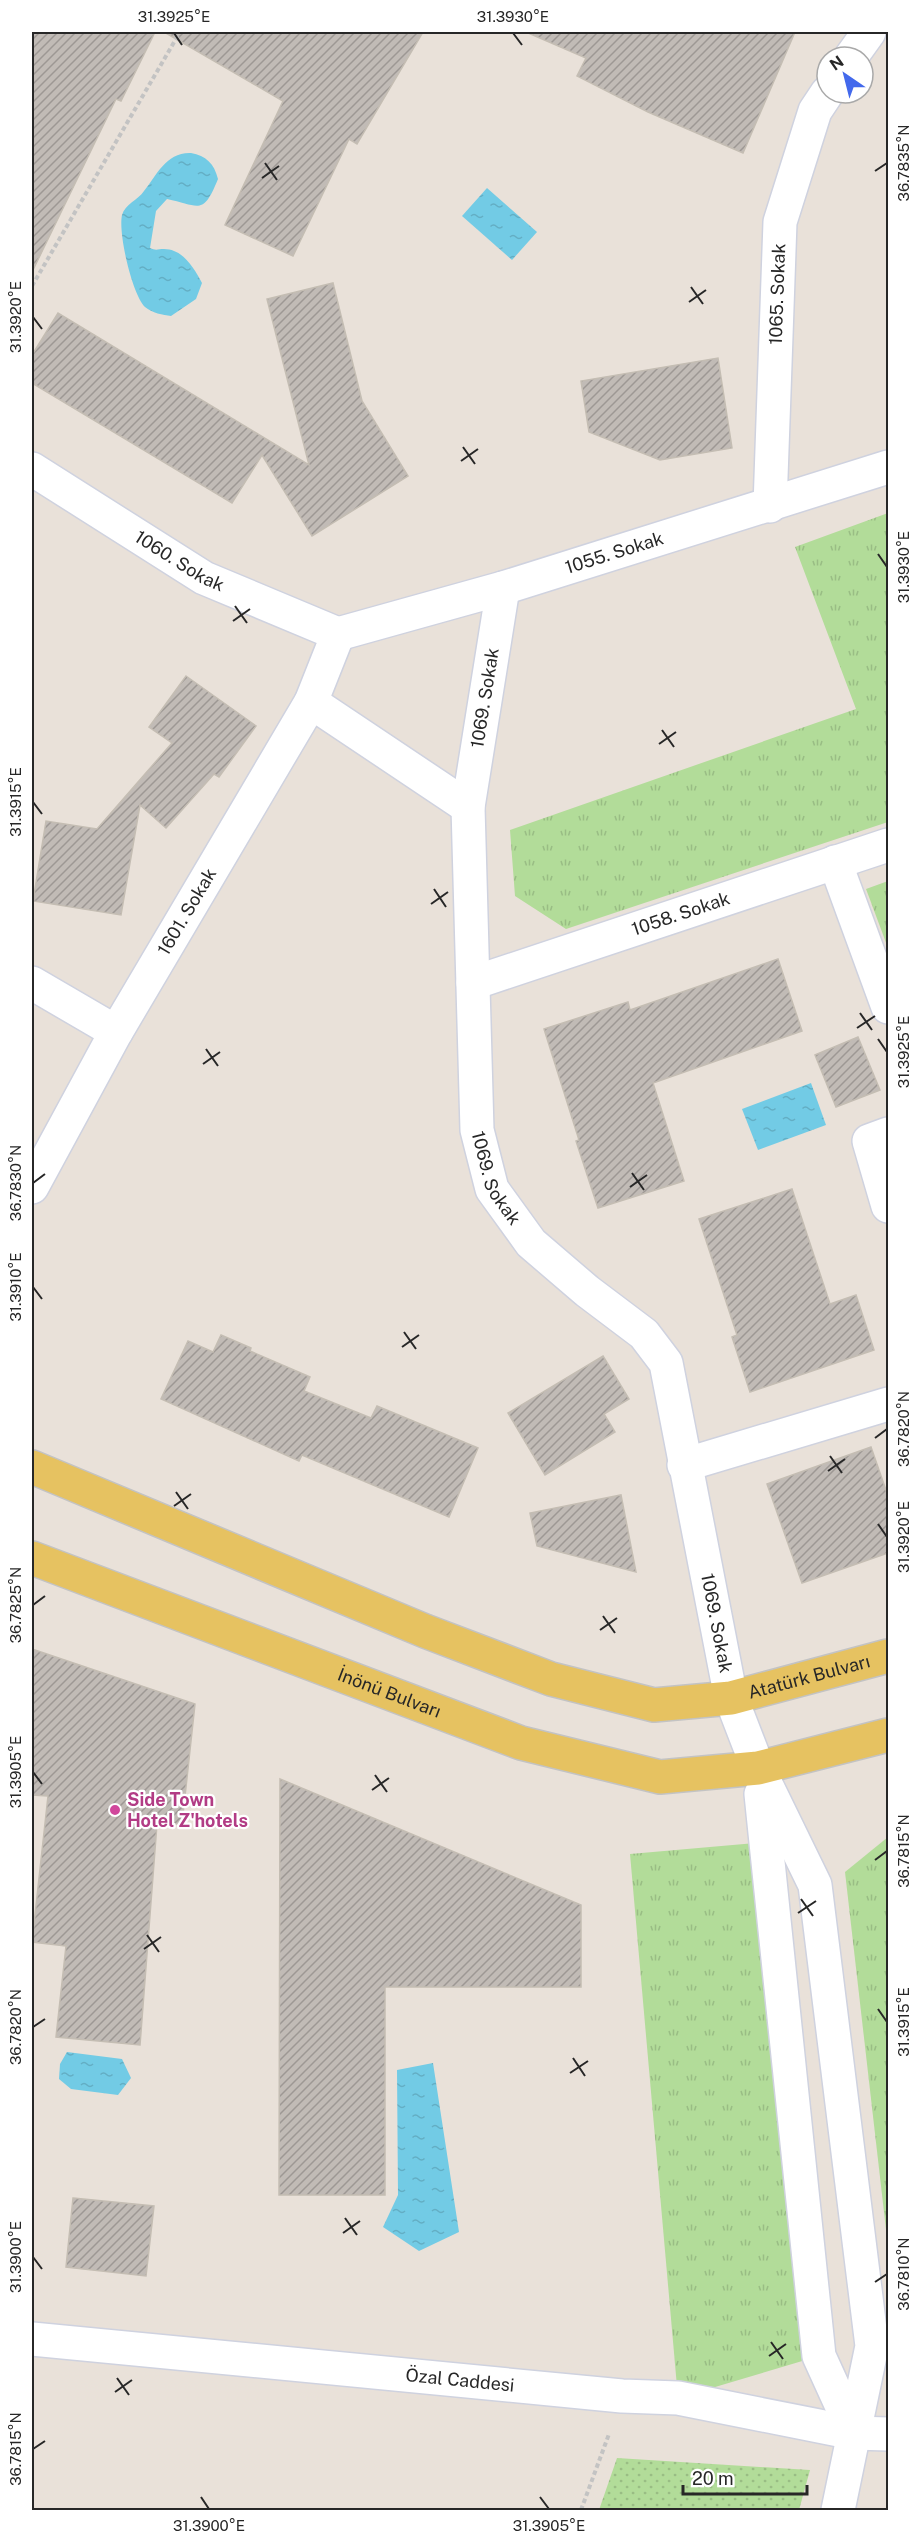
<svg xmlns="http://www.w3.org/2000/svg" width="920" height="2542" font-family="'Public Sans',sans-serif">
  <defs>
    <pattern id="grass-tufts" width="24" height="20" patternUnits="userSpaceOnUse" patternTransform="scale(1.5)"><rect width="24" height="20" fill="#b2dc99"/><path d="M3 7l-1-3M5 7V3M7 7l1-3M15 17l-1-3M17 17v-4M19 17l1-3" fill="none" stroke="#99bd84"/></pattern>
    <pattern id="park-dots" width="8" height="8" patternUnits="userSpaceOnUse" patternTransform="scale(1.5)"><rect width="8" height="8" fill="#b2dc99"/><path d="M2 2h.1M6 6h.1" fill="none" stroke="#99bd84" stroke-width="1.8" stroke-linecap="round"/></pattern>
    <pattern id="water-ripples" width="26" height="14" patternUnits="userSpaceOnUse" patternTransform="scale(1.5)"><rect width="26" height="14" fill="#72cbe5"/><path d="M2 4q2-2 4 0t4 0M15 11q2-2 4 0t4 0" fill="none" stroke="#63aec4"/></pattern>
    <pattern id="building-hatch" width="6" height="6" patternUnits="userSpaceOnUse" patternTransform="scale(1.5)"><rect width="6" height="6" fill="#c1bbb6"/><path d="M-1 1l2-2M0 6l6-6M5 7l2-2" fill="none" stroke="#9d9894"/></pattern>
  </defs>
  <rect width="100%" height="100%" fill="#e9e1d9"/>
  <g fill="url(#grass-tufts)">
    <path d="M888,513V822L566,929L515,896L510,830L856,709L795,547Z"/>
    <path d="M888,881V948L866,889Z"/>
    <path d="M888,1837V2247L845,1872Z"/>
    <path d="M767,1842L819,2356L678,2398L630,1854Z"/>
  </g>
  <path fill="url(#park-dots)" d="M617,2458L810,2470L799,2510H599Z"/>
  <g fill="url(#water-ripples)">
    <path d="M191,153C206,156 214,163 218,179C203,216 200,206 167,199L156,211L150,248C156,251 158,249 164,249C183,249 194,268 202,283L196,299L171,316C163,315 152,313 145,307C132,294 118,233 122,215C125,204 138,200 144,191C157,175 166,152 191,153Z"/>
    <path d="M487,188L537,232L512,260L462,216Z"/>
    <path d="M811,1083L826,1125L758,1150L742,1109Z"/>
    <path d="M67,2052L122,2059L131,2078L118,2095L71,2089L59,2079L60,2064Z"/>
    <path d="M433,2063L459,2232L419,2251L383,2227L398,2195L397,2070Z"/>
  </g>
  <g fill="url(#building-hatch)" stroke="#c4bdb3" stroke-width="1.5">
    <path d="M32,32H155L121,101L116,99L32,272Z"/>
    <path d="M164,32H423L357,144L349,139L293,256L225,225L283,101Z"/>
    <path d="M526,32H795L743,153L648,112L577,76L586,58Z"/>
    <path d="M333,283L362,401L408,476L312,536L262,455L232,503L32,383V355L58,313L309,465L267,299Z"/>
    <path d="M718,358L732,448L660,460L589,432L581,381Z"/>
    <path d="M186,676L256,726L219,777L214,774L166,828L140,805L121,915L33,901L46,821L97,829L172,743L149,727Z"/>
    <path d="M778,959L802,1031L653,1083L684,1181L598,1208L576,1141L579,1140L544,1029L628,1002L630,1010Z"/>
    <path d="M858,1037L880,1090L836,1107L815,1055Z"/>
    <path d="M792,1189L830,1304L856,1295L874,1350L750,1392L732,1337L737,1335L699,1219Z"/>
    <path d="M221,1335L251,1348L250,1351L310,1377L304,1391L371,1418L377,1406L478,1448L449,1517L302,1455L299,1461L161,1399L188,1341L213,1352Z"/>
    <path d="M603,1356L629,1399L604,1414L615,1432L545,1475L508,1413Z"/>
    <path d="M871,1447L888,1496V1553L802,1583L767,1484Z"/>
    <path d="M621,1495L636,1572L537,1546L530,1513Z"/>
    <path d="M32,1649L195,1704L182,1824H157L140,2045L56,2037L66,1946L32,1942L48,1796L32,1795Z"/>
    <path d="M280,1779L581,1905V1987H385V2195H279Z"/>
    <path d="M73,2198L154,2206L146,2276L66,2267Z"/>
  </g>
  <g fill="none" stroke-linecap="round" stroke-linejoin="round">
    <g stroke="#cfd2df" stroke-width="36">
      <g id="minor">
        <path d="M851,57L869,32"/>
        <path id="s1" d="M32,469L204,578L338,634"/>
        <path id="s2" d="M770,506L780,222L815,111L827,93"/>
        <path id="s3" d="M503,588L468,807L477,1130L492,1189L531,1243L587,1291L644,1334L666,1363L731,1698L758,1768L815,1885L872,2346L838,2510"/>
        <path id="s4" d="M338,634L503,588L888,467"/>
        <path d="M311,702L468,807"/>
        <path d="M835,862L888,1007"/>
        <path d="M32,983L116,1032"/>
        <path id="s5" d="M473,983L888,845"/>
        <path d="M888,1134L869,1141L888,1206"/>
        <path id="s6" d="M32,1187L116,1032L311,702L338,634"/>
        <path d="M684,1465L888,1404"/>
        <path d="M761,1794L819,2356L854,2433"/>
        <path id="s7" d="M32,2339L622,2396L678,2398L854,2433L888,2434"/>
      </g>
    </g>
    <g stroke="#c3c3c3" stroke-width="36">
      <g id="major">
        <path id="s8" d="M32,1467L425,1631L551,1679L654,1705L731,1698L888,1656"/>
        <path id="s9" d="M32,1558L521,1743L660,1777L758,1768L888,1735"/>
      </g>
    </g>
    <g stroke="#c3c3c3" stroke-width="4" stroke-dasharray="4.5 3" stroke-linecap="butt">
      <path d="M32,286L180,32"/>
      <path d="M581,2510L609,2434"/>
    </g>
    <use href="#minor" stroke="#fff" stroke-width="33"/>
    <use href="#major" stroke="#e6c261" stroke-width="33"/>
  </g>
  <path fill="none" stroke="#272727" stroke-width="2" d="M174,33L182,45M513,33L522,45M265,163L277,180M875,171L887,163M262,178L279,166M691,287L703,304M689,302L706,290M33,317L42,329M463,447L475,464M461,461L478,449M878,554L887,567M235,606L247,623M233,621L250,609M662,730L674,747M659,744L676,732M33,802L42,814M434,889L446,907M431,904L448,892M860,1013L872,1030M857,1028L875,1016M878,1039L887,1052M206,1049L218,1066M203,1064L220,1052M632,1173L644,1190M33,1183L45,1174M630,1187L647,1175M33,1287L42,1299M404,1332L416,1349M402,1347L419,1335M875,1438L887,1429M830,1456L842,1473M828,1471L845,1459M176,1492L188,1509M174,1506L191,1494M878,1524L887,1537M33,1605L45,1596M603,1616L615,1633M600,1630L617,1618M33,1772L42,1784M375,1775L387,1792M372,1790L389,1778M875,1860L887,1851M801,1899L813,1916M798,1913L816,1901M147,1935L159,1952M144,1949L161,1937M878,2009L887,2022M33,2027L45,2019M573,2058L585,2076M570,2073L588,2061M345,2218L357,2235M343,2233L360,2221M33,2257L42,2269M875,2282L887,2274M771,2342L783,2359M769,2356L786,2344M117,2378L129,2395M115,2392L132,2380M33,2449L45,2441M201,2497L209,2509M540,2497L549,2509"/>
  <circle fill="#d1479c" stroke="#fff" stroke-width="2" cx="115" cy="1810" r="6"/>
  <g text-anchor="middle" stroke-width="4.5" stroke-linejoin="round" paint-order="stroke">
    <g font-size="18" fill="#272727" stroke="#fff">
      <text dy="6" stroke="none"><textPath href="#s2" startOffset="212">1065. Sokak</textPath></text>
      <text dy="6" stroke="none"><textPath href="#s4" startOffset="288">1055. Sokak</textPath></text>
      <text dy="6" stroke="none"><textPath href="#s1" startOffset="174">1060. Sokak</textPath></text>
      <text transform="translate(485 698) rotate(-81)" y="6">1069. Sokak</text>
      <text dy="6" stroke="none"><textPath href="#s6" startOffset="316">1601. Sokak</textPath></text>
      <text dy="6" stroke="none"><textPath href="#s5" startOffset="219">1058. Sokak</textPath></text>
      <text dy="6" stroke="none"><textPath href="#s3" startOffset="597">1069. Sokak</textPath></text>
      <text dy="6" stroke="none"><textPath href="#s3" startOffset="1119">1069. Sokak</textPath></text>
      <text dy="6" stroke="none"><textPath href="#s8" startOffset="825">Atatürk Bulvarı</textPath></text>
      <text dy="6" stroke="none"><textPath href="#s9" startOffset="382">İnönü Bulvarı</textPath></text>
      <text dy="6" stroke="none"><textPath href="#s7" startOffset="430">Özal Caddesi</textPath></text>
    </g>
    <g font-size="18" font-weight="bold" fill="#b23c85" stroke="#fff" text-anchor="start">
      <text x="127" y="1806">Side Town<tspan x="127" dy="21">Hotel Z'hotels</tspan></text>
    </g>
  </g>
  <rect width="920" height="2542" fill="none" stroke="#ffffff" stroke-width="66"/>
  <g transform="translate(845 75) rotate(325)"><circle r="28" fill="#ffffff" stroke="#a9a9a9" stroke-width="1.5"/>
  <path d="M0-4.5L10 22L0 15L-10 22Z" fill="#4369ec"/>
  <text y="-9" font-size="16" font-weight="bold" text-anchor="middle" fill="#272727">N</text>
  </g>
  <path d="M683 2485v9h124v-9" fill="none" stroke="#272727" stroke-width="3"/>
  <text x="692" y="2485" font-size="18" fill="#272727" stroke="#ffffff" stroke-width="4.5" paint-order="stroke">20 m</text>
  <rect x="33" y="33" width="854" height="2476" fill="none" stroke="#272727" stroke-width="2"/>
  <g font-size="15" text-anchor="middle" fill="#272727">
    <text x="174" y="22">31.3925°E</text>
    <text x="513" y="22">31.3930°E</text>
    <text transform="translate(904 163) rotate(-90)" y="5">36.7835°N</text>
    <text transform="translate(16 317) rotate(-90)" y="5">31.3920°E</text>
    <text transform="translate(904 567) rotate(-90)" y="5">31.3930°E</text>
    <text transform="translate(16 802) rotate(-90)" y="5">31.3915°E</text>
    <text transform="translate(904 1052) rotate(-90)" y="5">31.3925°E</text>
    <text transform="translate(16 1183) rotate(-90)" y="5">36.7830°N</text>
    <text transform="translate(16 1287) rotate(-90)" y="5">31.3910°E</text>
    <text transform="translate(904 1429) rotate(-90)" y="5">36.7820°N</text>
    <text transform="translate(904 1537) rotate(-90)" y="5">31.3920°E</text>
    <text transform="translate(16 1605) rotate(-90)" y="5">36.7825°N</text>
    <text transform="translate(16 1772) rotate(-90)" y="5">31.3905°E</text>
    <text transform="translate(904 1851) rotate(-90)" y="5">36.7815°N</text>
    <text transform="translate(904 2022) rotate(-90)" y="5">31.3915°E</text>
    <text transform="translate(16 2027) rotate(-90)" y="5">36.7820°N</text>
    <text transform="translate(16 2257) rotate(-90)" y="5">31.3900°E</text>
    <text transform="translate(904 2274) rotate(-90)" y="5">36.7810°N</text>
    <text transform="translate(16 2449) rotate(-90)" y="5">36.7815°N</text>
    <text x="209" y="2531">31.3900°E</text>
    <text x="549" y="2531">31.3905°E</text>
  </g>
</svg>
